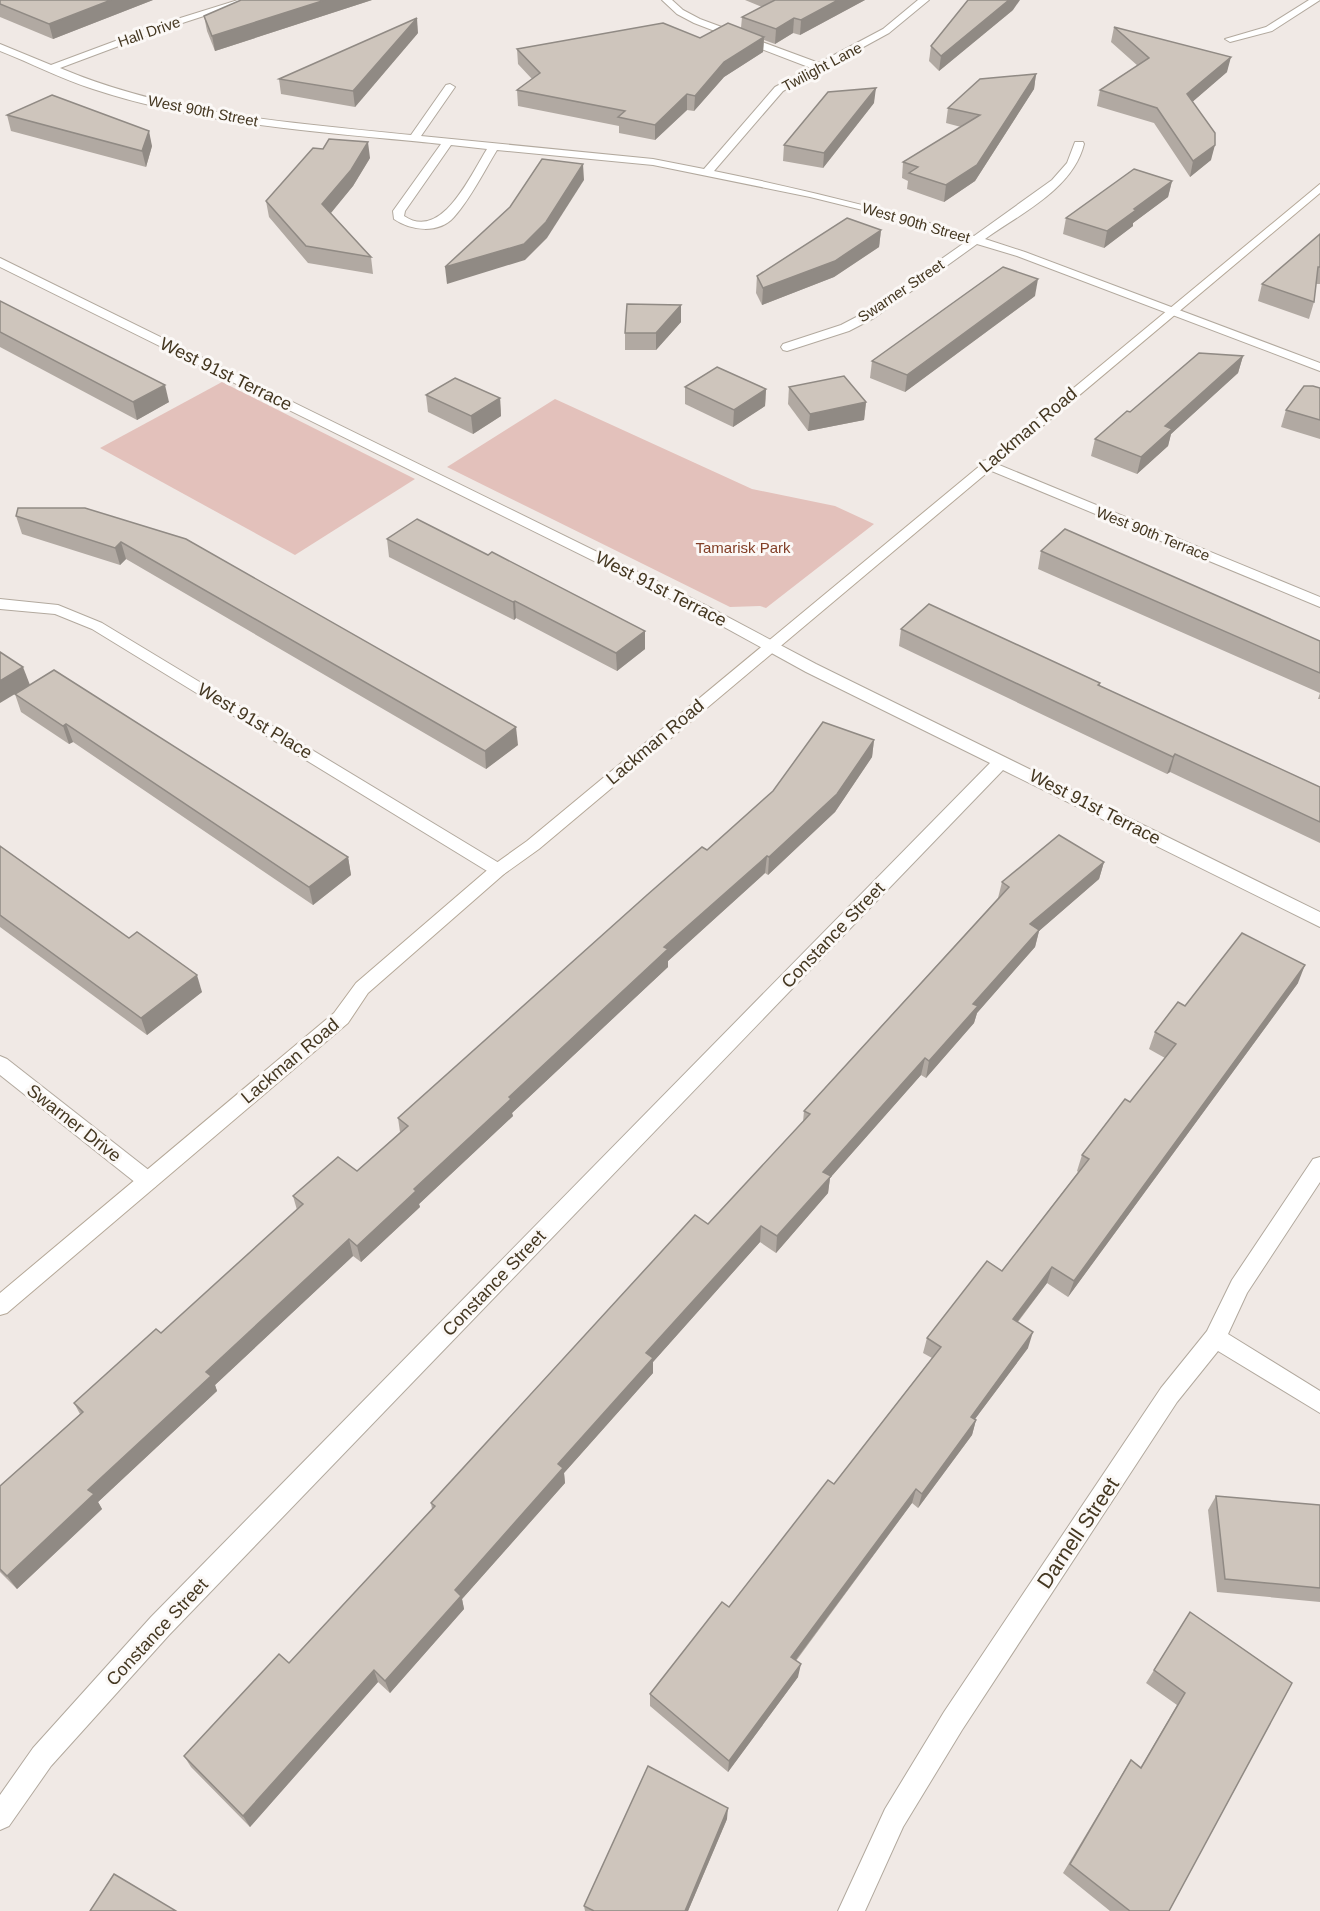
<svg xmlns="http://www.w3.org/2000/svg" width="1320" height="1911" font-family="Helvetica,sans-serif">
  <rect width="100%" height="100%" fill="#f0e9e5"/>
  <g fill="#e3c1bb">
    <path d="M222,382L415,479L295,555L100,448Z"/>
    <path d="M555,399L752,489L835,506L874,524L766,608L760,606L730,607L447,467Z"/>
  </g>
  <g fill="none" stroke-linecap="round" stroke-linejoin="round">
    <g stroke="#b2a99e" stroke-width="2">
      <g id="minor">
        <path d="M238,0H253L167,28L60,68C171,115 292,123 411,135L446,85L450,84L455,87L421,136L653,159L704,169L775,87L811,68L694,23L677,14L662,0H672L683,10L700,19L819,63L883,29L918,0H929L889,33L783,91L714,171C802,189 888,210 974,236L1052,180L1067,163L1075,142H1083L1084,144C1073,189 1020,214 985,239L1025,252L1320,363V371L1017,256L977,244L874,318L849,331L787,351L783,350L781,347L783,344L841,325L866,312L967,241L887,216L810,197L653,165L497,150C484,171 471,198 454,217C439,234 411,231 394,219L393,211L441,144C325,132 205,126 93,89C61,79 31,63 0,51V44L51,65L161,24ZM451,145L487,149C471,174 442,242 404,216L405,211Z"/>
        <path d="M1309,0H1320L1272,31L1230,42L1225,39L1266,27Z"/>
        <path d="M0,258L705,605L816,664L1320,912V927L1003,770L169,1635L51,1766L9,1826L0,1830V1795L33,1748L151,1617L990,763L806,672L695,611L0,267Z"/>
        <path d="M987,460L1320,597V607L982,467L980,464L982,461Z"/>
        <path d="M0,599L58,605L102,623L504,866L507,870L504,874L498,876L492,874L92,629L55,614L0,609Z"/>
        <path d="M0,1056L7,1059L155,1175L158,1181L155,1187L148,1189L141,1187L0,1075Z"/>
        <path d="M1320,1157V1182L1247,1293L1228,1334L1320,1391V1413L1218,1351L1177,1402L962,1730L903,1827L865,1911H838L885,1809L944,1712L1161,1388L1207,1331L1232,1280L1313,1159Z"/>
      </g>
    </g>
    <g stroke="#b5a898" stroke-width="2">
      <path id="secondary" d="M1320,184V193L539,849L504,874L368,993L348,1023L7,1313L0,1315V1293L334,1013L356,983L492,866L527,841Z"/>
    </g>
    <use href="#minor" fill="#fff" fill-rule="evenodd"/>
    <use href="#secondary" fill="#fff" fill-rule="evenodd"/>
  </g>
  <g fill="#b1a9a2">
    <path d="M0,0H153L53,39L0,17Z"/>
    <path d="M241,0H372L215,51L207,31L204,16Z"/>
    <path d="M745,0H865L800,35L793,33L775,44L764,40L763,52L724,77L694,111L687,110L655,140L619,133V126L518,106L517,90L532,79L518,64L517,49L700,38L741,28L742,17L762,7Z"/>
    <path d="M1013,10L939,71L929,61L931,46Z"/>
    <path d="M1114,27L1227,72L1192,102L1211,160L1190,177L1154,123L1097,106L1100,90L1138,66L1111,42Z"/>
    <path d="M418,33L355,107L281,94L279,79Z"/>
    <path d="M1036,74L1034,89L975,181L944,202L907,189L908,181L902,178L903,162L961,127L946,123L948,108Z"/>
    <path d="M874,103L823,168L783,161L784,145Z"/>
    <path d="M7,115L152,146L146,167L11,131Z"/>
    <path d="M370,158L353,186L331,213L371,257L373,274L308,263L269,217L266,201Z"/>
    <path d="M1172,181L1168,197L1133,223V226L1104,248L1063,234L1066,218Z"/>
    <path d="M881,230L879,247L834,277L762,305L756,293L757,276Z"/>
    <path d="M1320,234V284H1316L1314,302L1309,319L1258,301L1262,284Z"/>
    <path d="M1035,296L905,392L870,378L872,361Z"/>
    <path d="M0,301L169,402L137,420L0,347Z"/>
    <path d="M681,305V322L656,350H625V333Z"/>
    <path d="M1243,356L1238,373L1171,434L1168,446L1137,474L1091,456L1095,439L1130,412Z"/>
    <path d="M685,387L766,389L765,406L733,427L685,404Z"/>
    <path d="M789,387L866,402L864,420L808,431L788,404Z"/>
    <path d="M1320,388V439L1281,427L1286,410Z"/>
    <path d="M426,395L500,398L501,416L473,434L428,412Z"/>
    <path d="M85,508L518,745L486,769L126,559L120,565L22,534L16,516Z"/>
    <path d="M387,539L488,555L645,631V649L617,671L516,618L514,620L389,557Z"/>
    <path d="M1041,551L1320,641V699H1318L1320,693L1038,569Z"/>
    <path d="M901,629L1100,683V686L1320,787V843L1170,772L1167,774L899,646Z"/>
    <path d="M15,694L348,857L351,875L313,905L73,742L69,744L21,712Z"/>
    <path d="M874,740L872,757L835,812L768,875L765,873L668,961V967L512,1113L513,1116L419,1204L420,1207L361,1262L353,1256L215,1385L217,1391L98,1502L102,1509L17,1589L0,1572V1486L80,1414L74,1403L161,1333L297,1210L293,1196L357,1171L400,1132L398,1118L707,850Z"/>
    <path d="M0,846L202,992L147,1035L0,927Z"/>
    <path d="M1104,862L1099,879L1039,931L1035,947L977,1013L974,1023L926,1078L921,1075L830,1178L828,1193L776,1253L760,1242L653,1362V1373L564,1473L565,1483L462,1599L464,1609L390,1693L378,1682L250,1827L191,1767L184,1756L289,1663L432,1509L431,1503L708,1224L803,1122L804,1111L998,898L1002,882Z"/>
    <path d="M1298,983L1068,1297L1047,1283L1018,1322L1028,1348L975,1419L976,1420L972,1435L918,1508L912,1503L796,1661L798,1677L728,1772L650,1706V1694L729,1607L834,1484L932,1358L923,1353L927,1338L1002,1271L1078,1172L1077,1171L1082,1155L1130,1102L1165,1058L1149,1049L1155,1032L1185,1006Z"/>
    <path d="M1216,1496L1320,1505V1602L1217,1592L1208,1510Z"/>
    <path d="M1190,1612L1292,1683L1169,1911H1110L1063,1873L1124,1771L1131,1760L1141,1767L1177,1705L1146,1683Z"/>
    <path d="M727,1819L688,1911H585L584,1906Z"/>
  </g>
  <g fill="#908a84">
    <path d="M111,0H153L53,39L49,24Z"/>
    <path d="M325,0H372L215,51L212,36Z"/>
    <path d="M838,0H865L800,35L801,20Z"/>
    <path d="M1009,0H1020L1013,10L939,71L941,56Z"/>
    <path d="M417,18L418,33L355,107L353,91Z"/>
    <path d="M794,18L793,33L775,44L776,29Z"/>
    <path d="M764,37L763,52L724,77L694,111L695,96L724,62Z"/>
    <path d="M1231,57L1227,72L1183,110L1187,94Z"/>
    <path d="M1036,74L1034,89L975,181L944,202L946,185Z"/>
    <path d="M876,88L874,103L823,168L824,153Z"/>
    <path d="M687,94V110L655,140V125Z"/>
    <path d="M149,131L152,146L146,167L142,151Z"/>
    <path d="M368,142L370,158L353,186L325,220L322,204Z"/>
    <path d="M1215,145L1211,160L1190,177L1193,161Z"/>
    <path d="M583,164L584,180L547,238L525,260L447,284L445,267Z"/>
    <path d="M1172,181L1168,197L1133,223V226L1104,248L1107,231L1134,209Z"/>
    <path d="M881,230L879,247L834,277L762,305L763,288Z"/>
    <path d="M1038,279L1035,296L905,392L907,375Z"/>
    <path d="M681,305V322L656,350V333Z"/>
    <path d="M1243,356L1238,373L1171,434L1168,446L1137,474L1141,457L1165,426Z"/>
    <path d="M165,385L169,402L137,420L133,402Z"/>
    <path d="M766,389L765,406L733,427L734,410Z"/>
    <path d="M500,398L501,416L473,434L471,416Z"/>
    <path d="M866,402L864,420L808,431L810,414Z"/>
    <path d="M121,542L126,559L120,565L115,548Z"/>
    <path d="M515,601L516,618L514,620L513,602Z"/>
    <path d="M645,631V649L617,671L616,653Z"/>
    <path d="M23,667L30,685L0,703V681Z"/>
    <path d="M66,724L73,742L69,744L63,726Z"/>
    <path d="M516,727L518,745L486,769L485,751Z"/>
    <path d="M874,740L872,757L835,812L768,875L769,857Z"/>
    <path d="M1175,754L1170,772L1167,774L1173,757Z"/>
    <path d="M767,856L765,873L668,961V967L512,1113L513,1116L419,1204L420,1207L361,1262L357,1246L414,1189L664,947Z"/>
    <path d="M348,857L351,875L313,905L309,887Z"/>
    <path d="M1104,862L1099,879L1039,931L1035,947L977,1013L974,1023L926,1078L929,1061L973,1004L1030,924Z"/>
    <path d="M1305,965L1298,983L1068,1297L1074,1281Z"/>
    <path d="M197,975L202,992L147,1035L141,1018Z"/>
    <path d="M925,1058L921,1075L830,1178L828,1193L776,1253L777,1236L823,1172Z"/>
    <path d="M761,1226L760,1242L653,1362V1373L564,1473L565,1483L462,1599L464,1609L390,1693L385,1681L455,1590L646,1353Z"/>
    <path d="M349,1239L353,1256L215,1385L217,1391L98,1502L102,1509L17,1589L7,1576L88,1490L206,1372Z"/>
    <path d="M1052,1267L1047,1283L1008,1334L1013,1319Z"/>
    <path d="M1033,1332L1028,1348L966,1431L971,1417Z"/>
    <path d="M976,1420L972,1435L918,1508L922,1494Z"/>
    <path d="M916,1489L912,1503L789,1669L791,1657Z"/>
    <path d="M801,1664L798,1677L728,1772L729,1761Z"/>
    <path d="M374,1670L378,1682L250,1827L243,1816Z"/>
    <path d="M728,1808L727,1819L688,1911H685Z"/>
  </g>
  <g fill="#cec5bc" stroke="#908a84" stroke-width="1.5">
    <path d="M0,0H111L49,24L0,4Z"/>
    <path d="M241,0H325L212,36L204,16Z"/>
    <path d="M775,0H838L801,20L794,18L776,29L742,17Z"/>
    <path d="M968,0H1009L941,56L931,46Z"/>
    <path d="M417,18L353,91L279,79Z"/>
    <path d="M663,23L700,38L728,23L764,37L724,62L695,96L687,94L655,125L618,117L625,111L517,90L540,73L517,49Z"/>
    <path d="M1114,27L1231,57L1187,94L1215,133V145L1193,161L1157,108L1100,90L1149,58Z"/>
    <path d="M1036,74L977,165L946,185L909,173L918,167L903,162L980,115L948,108L980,79Z"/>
    <path d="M876,88L824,153L784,145L828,92Z"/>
    <path d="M52,95L149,131L142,151L7,115Z"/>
    <path d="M329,139L368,142L351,170L322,204L371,257L306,246L266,201L313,148L323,149Z"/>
    <path d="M542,159L583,164L546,222L524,244L445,267L510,207Z"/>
    <path d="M1134,169L1172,181L1134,209L1136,210L1107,231L1066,218Z"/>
    <path d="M847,218L881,230L835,261L763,288L757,276Z"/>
    <path d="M1320,234V267H1318L1314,302L1262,284Z"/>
    <path d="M1003,267L1038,279L907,375L872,361Z"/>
    <path d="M0,301L165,385L133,402L0,332Z"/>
    <path d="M627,304L681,305L656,333H625Z"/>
    <path d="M1199,353L1243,356L1165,426L1172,429L1141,457L1095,439L1127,411L1130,412Z"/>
    <path d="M717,367L766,389L734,410L685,387Z"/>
    <path d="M844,376L866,402L810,414L789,387Z"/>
    <path d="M455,378L500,398L471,416L426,395Z"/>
    <path d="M1304,386H1313L1320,388V420L1286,410Z"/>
    <path d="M18,508H85L186,539L516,727L485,751L121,542L115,548L16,516Z"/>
    <path d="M417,519L488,555L492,552L645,631L616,653L515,601L513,602L387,539Z"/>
    <path d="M1065,529L1320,641V673L1041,551Z"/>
    <path d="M929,604L1100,683L1098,685L1320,787V822L1175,754L1173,757L901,629Z"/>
    <path d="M0,652L23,667L0,681Z"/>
    <path d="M54,670L348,857L309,887L66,724L63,726L15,694Z"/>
    <path d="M823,722L874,740L837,794L769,857L767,856L664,947L668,949L509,1097L511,1099L414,1189L416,1191L357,1246L349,1239L206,1372L211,1376L88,1490L94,1494L7,1576L0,1569V1486L83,1412L74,1403L156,1329L161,1333L303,1204L293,1196L338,1157L357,1171L408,1126L398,1118L647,895L702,847L707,850L773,791Z"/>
    <path d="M1059,835L1104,862L1030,924L1039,930L973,1004L978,1006L929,1061L925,1058L823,1172L831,1176L777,1236L761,1226L646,1353L653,1358L558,1464L563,1468L455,1590L461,1596L385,1681L374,1670L243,1816L184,1756L279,1654L289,1663L435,1506L431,1503L695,1215L708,1224L810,1114L804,1111L1009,887L1002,882Z"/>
    <path d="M0,846L129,938L137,932L197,975L141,1018L0,915Z"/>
    <path d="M1242,933L1305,965L1074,1281L1052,1267L1013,1319L1033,1332L971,1417L976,1420L922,1494L916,1489L791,1657L801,1664L729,1761L650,1694L722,1602L729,1607L828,1480L834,1484L941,1347L927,1338L987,1261L1002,1271L1089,1159L1082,1155L1125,1099L1130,1102L1176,1044L1155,1032L1178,1002L1185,1006Z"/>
    <path d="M1216,1496L1320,1505V1588L1225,1579Z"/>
    <path d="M1190,1612L1292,1683L1169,1911H1130L1070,1864L1131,1760L1141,1768L1185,1693L1154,1670Z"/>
    <path d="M648,1766L728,1808L685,1911H594L584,1906Z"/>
    <path d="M114,1874L176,1911H90Z"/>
  </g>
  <g text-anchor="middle" stroke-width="6" stroke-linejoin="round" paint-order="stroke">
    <g font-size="15" fill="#443721" stroke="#fbf8f6">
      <text transform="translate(149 32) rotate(-19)" y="5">Hall Drive</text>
      <text transform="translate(822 67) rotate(-28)" y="5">Twilight Lane</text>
      <text transform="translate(203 111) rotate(11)" y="5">West 90th Street</text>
      <text transform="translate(916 223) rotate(16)" y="5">West 90th Street</text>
      <text transform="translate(901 291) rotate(-34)" y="5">Swarner Street</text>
      <text transform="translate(1153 534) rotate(22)" y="5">West 90th Terrace</text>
    </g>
    <g font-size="15" fill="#813e26" stroke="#fbf8f6">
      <text x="743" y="553">Tamarisk Park</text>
    </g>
    <g font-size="18" fill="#443721" stroke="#fbf8f6">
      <text transform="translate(226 374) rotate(26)" y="6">West 91st Terrace</text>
      <text transform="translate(1028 430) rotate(-40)" y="6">Lackman Road</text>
      <text transform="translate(661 589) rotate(27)" y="6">West 91st Terrace</text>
      <text transform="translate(255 721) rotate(31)" y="6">West 91st Place</text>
      <text transform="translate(655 742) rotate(-40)" y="6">Lackman Road</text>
      <text transform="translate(1095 807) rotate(27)" y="6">West 91st Terrace</text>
      <text transform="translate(833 935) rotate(-46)" y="6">Constance Street</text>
      <text transform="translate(290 1061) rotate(-40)" y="6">Lackman Road</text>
      <text transform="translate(74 1123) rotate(38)" y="6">Swarner Drive</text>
      <text transform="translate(494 1283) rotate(-46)" y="6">Constance Street</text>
      <text transform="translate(157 1632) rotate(-47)" y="6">Constance Street</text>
    </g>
    <g font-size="21" fill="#443721" stroke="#fbf8f6">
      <text transform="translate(1078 1533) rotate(-56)" y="7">Darnell Street</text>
    </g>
  </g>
</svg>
